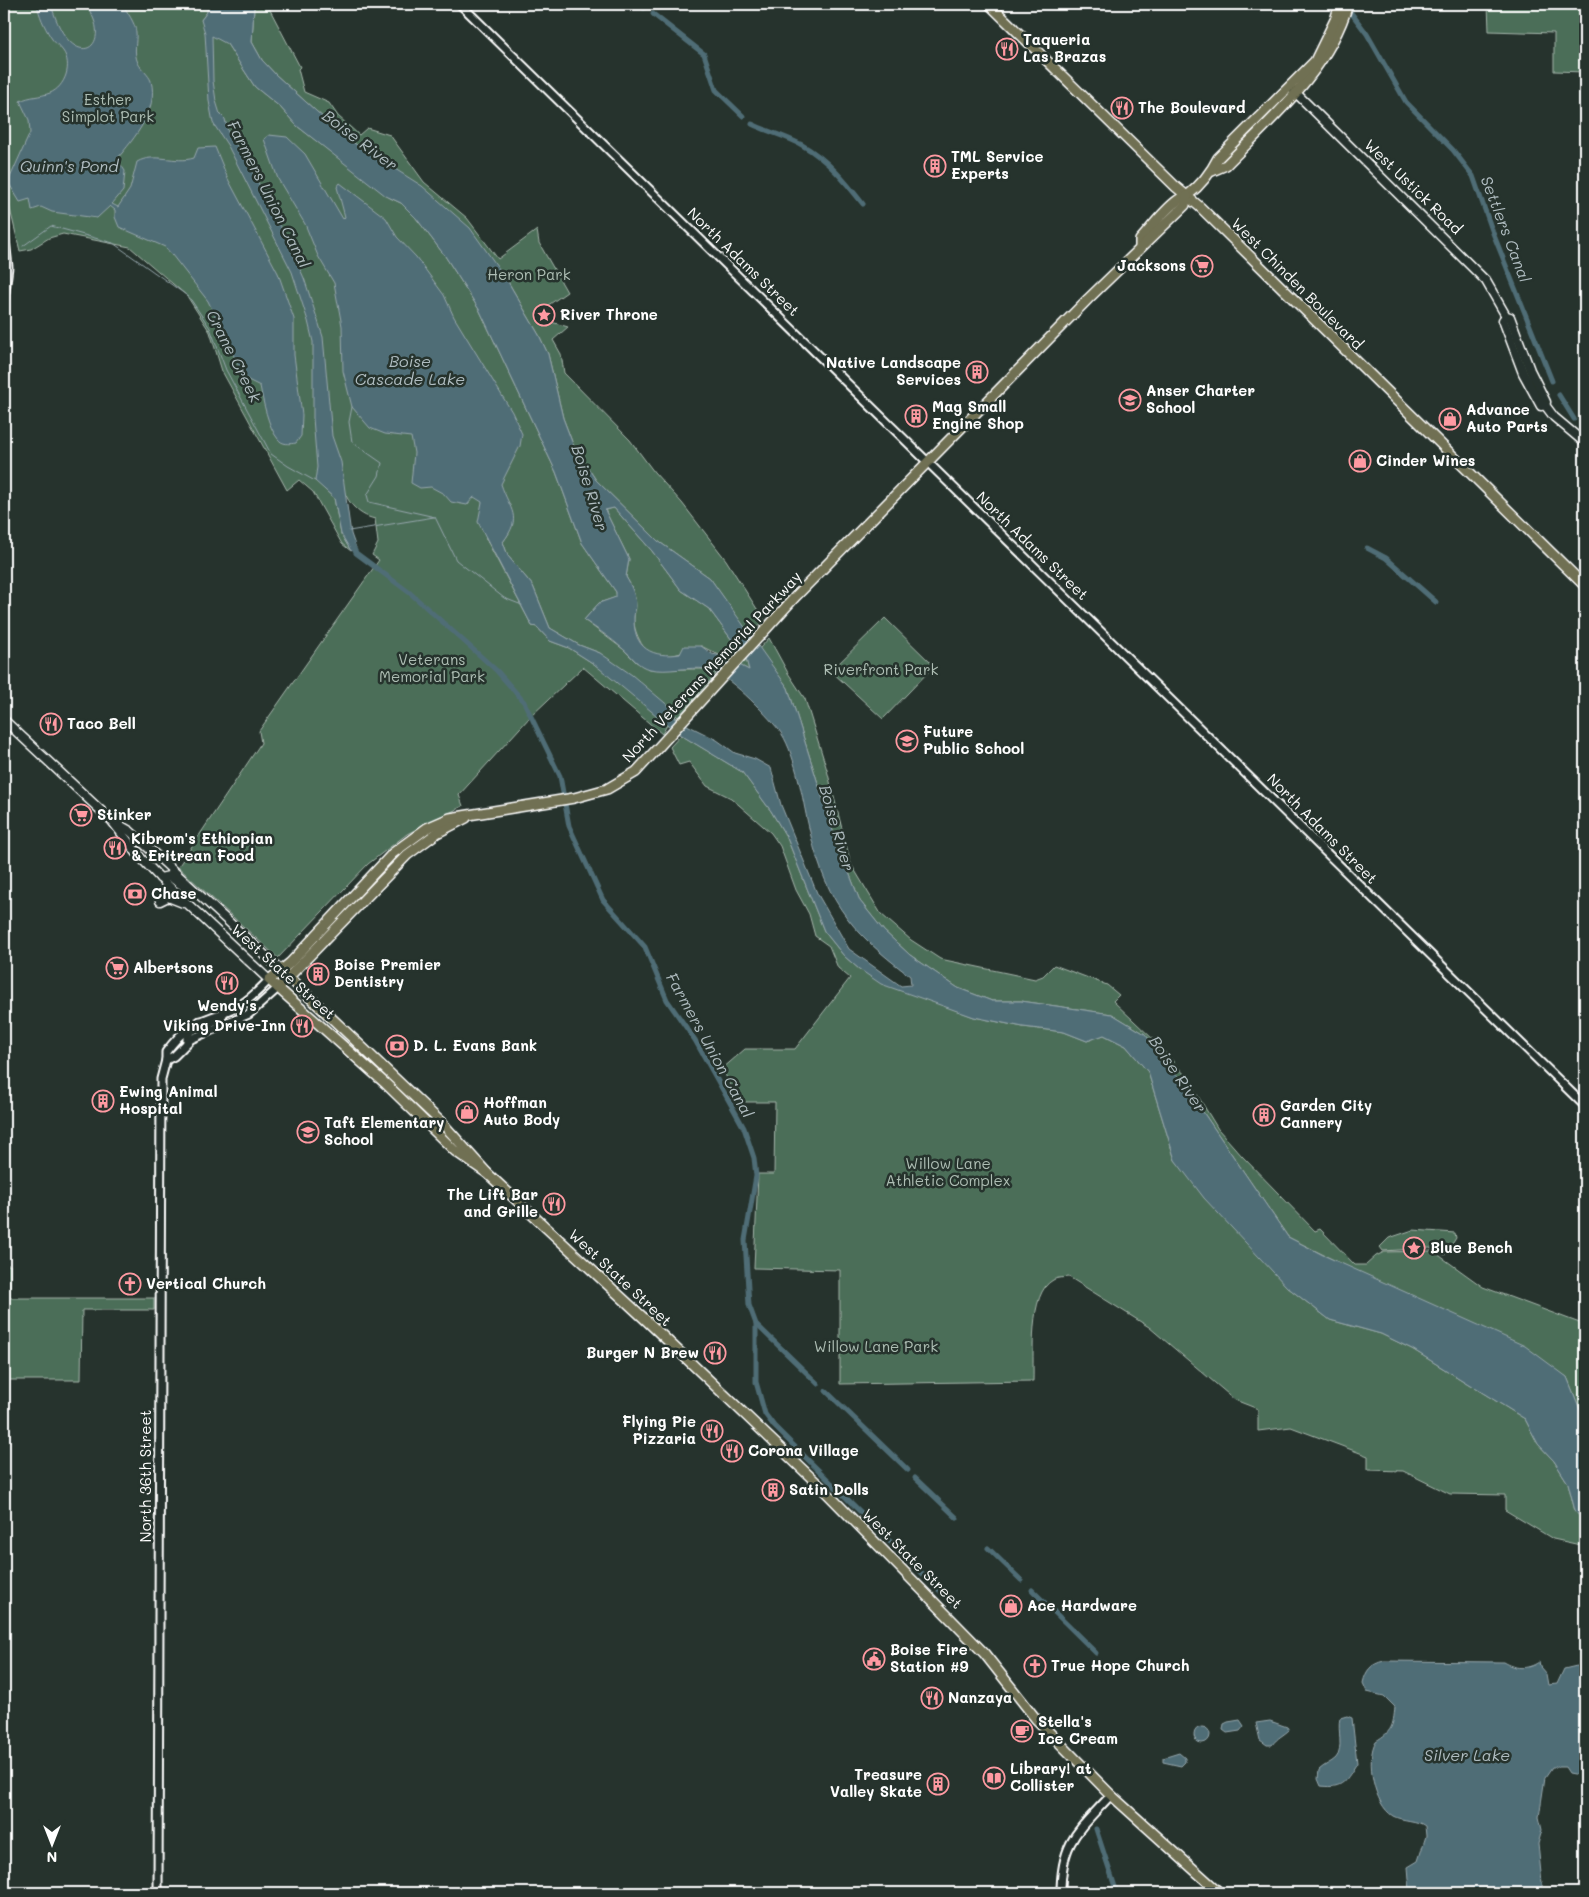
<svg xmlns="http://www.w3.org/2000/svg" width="1589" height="1897" font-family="Mali,sans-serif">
  <rect width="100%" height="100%" fill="#26332d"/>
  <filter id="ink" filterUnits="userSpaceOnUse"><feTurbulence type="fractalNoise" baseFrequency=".02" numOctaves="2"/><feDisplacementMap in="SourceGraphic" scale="10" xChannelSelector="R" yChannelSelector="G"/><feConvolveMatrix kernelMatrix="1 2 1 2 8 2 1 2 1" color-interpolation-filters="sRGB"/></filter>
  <g filter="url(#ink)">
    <g fill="#4c6e59" stroke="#a6b6ac">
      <path d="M4,4H208L207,12L201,20L227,44L255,87L280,107L297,126L390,198L401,203L416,218L445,256L480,311L556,472L582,543L616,592L617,597L599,603L584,620L623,649L636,662L650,669H709L716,674L678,717L676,715L675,719L600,653L579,645L550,628L533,586L508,556L503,542L509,533L485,537L532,626L537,627L550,641L569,648L594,664L670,720L662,734L583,667L530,717L459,795L463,806L407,834L368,864L278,958L178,867L261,743L259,731L379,560L372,555L378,543L375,519C357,515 345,500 342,483L324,489L334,498L341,534L351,551L342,544L313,492L299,480L287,490L222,371L210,332L187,296L130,247L63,234L49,238L31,249L20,251L4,184Z"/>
      <path d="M1488,4H1585V72L1554,71V33L1489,31Z"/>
      <path d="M254,7L269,8L300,67L298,69L304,92L329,103L338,116L359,135L367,128L390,135L424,182L467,218L498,259L537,230L539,243L567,292L547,306L548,321L568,327L553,340L561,354L564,373L630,440L654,472L682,503L726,560L764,620L750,636L710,578L658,541L596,480L574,447L563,418L548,354L539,335L507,280L493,263L371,154L346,138L276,75L262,60L252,42Z"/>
      <path d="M614,508L652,551L681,590L709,609L746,659L749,670L701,646C681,654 650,666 639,639C636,633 633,624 634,617C635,598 637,595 626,577L629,559L605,510Z"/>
      <path d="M885,618L934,666L883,719L831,671Z"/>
      <path d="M769,638L788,673L805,699L827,770L851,864L881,914L911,940L940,959L1035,979L1043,976L1054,965L1107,985L1119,995L1113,1001L1155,1041L1185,1075L1218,1129L1242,1156L1315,1231L1320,1229L1355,1265H1366L1376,1256L1384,1252L1433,1251L1483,1287L1585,1325V1422L1567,1377L1288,1237L1186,1087L1145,1034L1112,1014L1021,1001H992L958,988L910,955L884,931L860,901L833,831L788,688L759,649Z"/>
      <path d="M681,735L742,772L771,811L787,838L824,931L844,956L859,969L929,1000L974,1017L1023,1027L1064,1032L1087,1041L1104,1035L1126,1046L1148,1072L1175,1160L1287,1287L1330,1320L1381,1334L1412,1349L1525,1419L1538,1444L1554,1461L1568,1483L1575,1511L1585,1522V1546L1553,1539L1505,1510V1495L1450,1494L1403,1471L1368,1470V1456L1291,1427L1258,1431V1409L1235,1400L1149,1327L1069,1277C1064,1278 1058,1277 1053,1280C1028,1293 1034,1356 1033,1381L840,1384V1270L754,1268L758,1174H774L775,1102H740L722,1069L745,1049H795L850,978L838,968L829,946L815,936L809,914L796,890L780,846L771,833L731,798L707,786L689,762L679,765L670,747Z"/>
      <path d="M1413,1230L1455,1233L1456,1238L1445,1255L1430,1248L1383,1251L1380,1247L1389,1238Z"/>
      <path d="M4,1265H10V1298H154V1310H82L81,1380H9L8,1412L4,1413Z"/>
    </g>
    <g fill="#506d76" stroke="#96a7ad" fill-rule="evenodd">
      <path d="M37,4H51C71,78 118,47 85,4H123C127,13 135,22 136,32C137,42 133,52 138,63C141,69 149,75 151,81C159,109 134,139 117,159L125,171L123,191L112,204L118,207L130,189L137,162C155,152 175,164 194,158L198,148L215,147L228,179L278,273L294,319V355L302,415L301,436L296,443C290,444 282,445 278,439C268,427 263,401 260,386L248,380L241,371L208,301L172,255L165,247L119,227L115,217V210L110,206L97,218L52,212L41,207L32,210L30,199L20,202L8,182L30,133L29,120L20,101C30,96 40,97 50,93C65,87 73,65 63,51C59,45 53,42 50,36C44,26 39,15 37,4Z"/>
      <path d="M208,4H251L254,7L252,42L262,60L276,75L346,138L422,186L470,228L507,280L539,335L548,354L563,418L574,447L596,480L658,541L710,578L788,688L833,831L860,901L884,931L910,955L958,988L992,1001H1021L1112,1014L1145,1034L1186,1087L1288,1237L1323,1255L1525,1346L1567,1377L1585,1422V1522L1575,1511L1568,1483L1554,1461L1538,1444L1525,1419L1412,1349L1381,1334L1330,1320L1287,1287L1204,1198L1175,1160L1148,1072L1126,1046L1104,1035L1087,1041L1064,1032L1023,1027L974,1017L881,984L859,969L844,956L824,931L787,838L771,811L742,772L679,734L594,664L569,648L550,641L537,627L532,626L478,522L482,502L474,497L467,505L451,502L444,494L431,487L420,488L411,483L414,453L411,437L385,434L370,428L352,407L343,371L342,326L334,283L318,256L305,224L278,179L264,139L269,135L287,137L305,154L343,219L345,217L337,187L340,183L386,218L397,237L416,257L444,295L454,317L512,412L522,434L520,446L501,484C510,511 523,516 503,542L508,556L533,586L550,628L579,645L600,653L632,675L671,708L675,719L717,740L735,753L755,759L771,768L781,805L817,893L849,949L901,986L911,985L910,976C846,928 824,898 807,819C802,795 794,749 779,730C766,714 727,673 707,669C688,666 668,673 650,669C638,667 632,656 623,649C611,638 597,629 584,620L599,603L616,597V592L582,543L556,472L480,311L445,256L416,218L401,203L386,196L297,126L280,107L255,87L227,44L212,36L213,81L216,101L220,114L225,119L228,132L247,161L282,229L304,278L318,321L323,337L332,436L341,462L351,534L356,548L351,551L341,534L334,498L315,481L317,467L313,418V342L308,321L292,272L228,146L213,123L209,101L205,33L201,20L207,12ZM614,508L652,551L681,590L709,609L746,659L749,670L722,656L712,654L701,646H684L680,654C653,658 633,649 634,617C634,614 636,610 636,606C636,596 631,585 626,577L629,559L605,510Z"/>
      <path d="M1384,1661L1503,1662C1515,1669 1527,1670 1539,1662L1540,1667L1546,1674L1548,1685L1557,1684L1564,1669L1585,1664V1776L1569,1773L1565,1767H1552L1545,1777L1539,1817L1542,1830L1538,1844L1543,1893H1413L1410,1891L1408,1867L1418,1861L1426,1836L1425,1826C1418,1820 1402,1821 1393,1816C1374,1805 1365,1759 1376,1741C1392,1731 1393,1727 1395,1707L1384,1696L1367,1692L1363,1683C1366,1670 1371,1664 1384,1661Z"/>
      <path d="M1347,1716L1352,1718L1357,1763C1346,1780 1344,1789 1321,1786L1318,1779L1319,1770C1324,1765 1331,1763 1336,1758C1344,1749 1337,1729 1340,1718Z"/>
      <path d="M1240,1720L1244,1726L1240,1731L1227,1733L1223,1730L1224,1724L1228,1722Z"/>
      <path d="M1270,1721L1287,1727L1289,1730C1284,1735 1278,1737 1272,1745H1267L1260,1740L1256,1723Z"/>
      <circle cx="1202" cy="1735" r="8"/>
      <path d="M1179,1753L1185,1758V1762L1181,1766L1163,1762V1758Z"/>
    </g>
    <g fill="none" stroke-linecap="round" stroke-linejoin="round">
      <g stroke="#96a7ad" stroke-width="1">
        <path d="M23,246L51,226L113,243L189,297L210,328L226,370L271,454L288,466L315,481"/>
        <path d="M352,407L349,422L352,442L382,463L379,476L367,495L369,502L435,517L456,560L504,598L522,605"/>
        <path d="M349,531L434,517"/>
      </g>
      <g stroke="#506d76" stroke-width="5">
        <path d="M637,4L644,8"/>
        <path d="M1346,6L1367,34L1406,102L1453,150L1473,176L1493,233L1552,381"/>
        <path d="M653,14L704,54L716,90L743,116"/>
        <path d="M752,124C768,132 786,136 802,145C828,160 845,181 863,204"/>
        <path d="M1559,395L1574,419"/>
        <path d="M352,544L356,553L410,593L476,652L497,671L524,702L560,776L569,826L603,900L645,947L667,1000L695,1040L744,1128L754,1158L756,1176L745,1240L749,1305L756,1324V1382L765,1414L774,1426L940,1591"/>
        <path d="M1367,548L1386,558L1436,602"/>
        <path d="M756,1324L818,1384"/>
        <path d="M826,1391L908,1470"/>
        <path d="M915,1478L957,1518"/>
        <path d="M988,1548L1021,1580"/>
        <path d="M1032,1590L1096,1653"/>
        <path d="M953,1604L955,1606"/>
        <path d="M1096,1829L1117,1893"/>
      </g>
      <g stroke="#fff" stroke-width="11">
        <g id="tertiary">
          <path d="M460,4L1585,1106"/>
          <path d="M4,230L8,267L4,299"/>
          <path d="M206,1030L209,1024L222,1017L224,1012"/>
          <path d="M187,1042V1034L198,1027L200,1021"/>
          <path d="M166,1060L174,1056L191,1039L249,1014L278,988"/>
          <path d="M158,1893L161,1079L166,1060V1052C194,1015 203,1024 240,1005C251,999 260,989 269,980"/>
          <path d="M1061,1893C1061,1841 1078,1831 1111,1795"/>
        </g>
      </g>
      <g stroke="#fff" stroke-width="11">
        <g id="secondary">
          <path d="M1293,90L1486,281L1506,316L1510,317L1530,370L1546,402L1545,405"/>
          <path d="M1506,316L1503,320L1523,373L1541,406L1545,405L1554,417L1585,443"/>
          <path d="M4,720L112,821L140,857L160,878L269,980"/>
          <path d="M116,823L130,831L281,970"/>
          <path d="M160,878L169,876L190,891"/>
          <path d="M160,901L168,897L183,903"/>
        </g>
      </g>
      <g stroke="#fff" stroke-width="12">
        <g id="primary">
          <path d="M989,4L1176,187L1200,207L1585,586"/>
          <path d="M1212,171L1226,165C1273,117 1329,70 1348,4"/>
          <path d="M1140,247V240C1152,227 1164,210 1178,200C1181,197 1185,197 1188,195C1201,185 1211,172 1218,158L1315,61L1335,20L1340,4"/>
          <path d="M281,970L443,1124L487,1173L647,1321L820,1486L984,1653L1036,1719L1111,1795L1220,1893"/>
          <path d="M278,988L407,855L437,833L466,818"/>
          <path d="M487,1173L455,1151L386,1084L269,980L290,963L393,853L427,828L450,818L574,798L607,789L636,772L796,596L1088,299L1179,211L1185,205L1187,196"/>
        </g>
      </g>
      <use href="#tertiary" stroke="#26332d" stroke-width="7"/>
      <use href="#secondary" stroke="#26332d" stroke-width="8"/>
      <use href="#primary" stroke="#706f52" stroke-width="9"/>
    </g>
  </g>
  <defs>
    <g id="restaurant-ring" transform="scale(1.125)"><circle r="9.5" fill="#26332d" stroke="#ff9aa2" stroke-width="1.5"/><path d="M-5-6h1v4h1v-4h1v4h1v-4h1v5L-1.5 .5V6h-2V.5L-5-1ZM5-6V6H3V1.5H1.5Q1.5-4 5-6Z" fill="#ff9aa2"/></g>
    <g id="building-ring" transform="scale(1.125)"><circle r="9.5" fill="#26332d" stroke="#ff9aa2" stroke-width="1.5"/><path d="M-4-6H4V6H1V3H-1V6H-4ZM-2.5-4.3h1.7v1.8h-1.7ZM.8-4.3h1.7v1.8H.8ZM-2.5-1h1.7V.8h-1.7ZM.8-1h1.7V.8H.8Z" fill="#ff9aa2"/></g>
    <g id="supermarket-ring" transform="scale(1.125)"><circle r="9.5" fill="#26332d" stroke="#ff9aa2" stroke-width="1.5"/><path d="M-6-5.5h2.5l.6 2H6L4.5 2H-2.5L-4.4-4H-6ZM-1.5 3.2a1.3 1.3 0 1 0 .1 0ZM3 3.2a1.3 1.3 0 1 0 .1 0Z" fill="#ff9aa2"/></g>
    <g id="sight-ring" transform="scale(1.125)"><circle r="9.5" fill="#26332d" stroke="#ff9aa2" stroke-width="1.5"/><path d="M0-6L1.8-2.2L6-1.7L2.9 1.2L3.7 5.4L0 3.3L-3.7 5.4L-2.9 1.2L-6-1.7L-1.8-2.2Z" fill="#ff9aa2"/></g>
    <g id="school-ring" transform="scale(1.125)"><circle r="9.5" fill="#26332d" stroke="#ff9aa2" stroke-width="1.5"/><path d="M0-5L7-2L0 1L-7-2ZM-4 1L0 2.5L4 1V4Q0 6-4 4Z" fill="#ff9aa2"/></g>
    <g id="shop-ring" transform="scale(1.125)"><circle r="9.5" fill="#26332d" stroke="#ff9aa2" stroke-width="1.5"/><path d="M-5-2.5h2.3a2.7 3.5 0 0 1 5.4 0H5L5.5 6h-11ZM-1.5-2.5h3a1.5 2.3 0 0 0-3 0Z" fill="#ff9aa2"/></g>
    <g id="bank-ring" transform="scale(1.125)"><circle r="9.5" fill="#26332d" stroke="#ff9aa2" stroke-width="1.5"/><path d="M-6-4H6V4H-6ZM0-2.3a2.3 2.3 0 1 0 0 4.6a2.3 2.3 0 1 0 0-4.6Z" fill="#ff9aa2"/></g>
    <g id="church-ring" transform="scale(1.125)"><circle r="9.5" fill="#26332d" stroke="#ff9aa2" stroke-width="1.5"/><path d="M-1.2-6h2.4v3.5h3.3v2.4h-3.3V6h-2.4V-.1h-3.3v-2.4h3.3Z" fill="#ff9aa2"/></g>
    <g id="civic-ring" transform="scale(1.125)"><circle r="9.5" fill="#26332d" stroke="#ff9aa2" stroke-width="1.5"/><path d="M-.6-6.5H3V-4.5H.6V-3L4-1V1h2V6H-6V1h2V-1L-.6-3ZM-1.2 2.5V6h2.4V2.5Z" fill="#ff9aa2"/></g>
    <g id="cafe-ring" transform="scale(1.125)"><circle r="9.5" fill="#26332d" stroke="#ff9aa2" stroke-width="1.5"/><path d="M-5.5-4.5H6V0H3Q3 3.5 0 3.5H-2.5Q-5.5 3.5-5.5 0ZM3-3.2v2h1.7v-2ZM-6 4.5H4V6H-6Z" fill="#ff9aa2"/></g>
    <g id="library-ring" transform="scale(1.125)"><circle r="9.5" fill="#26332d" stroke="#ff9aa2" stroke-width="1.5"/><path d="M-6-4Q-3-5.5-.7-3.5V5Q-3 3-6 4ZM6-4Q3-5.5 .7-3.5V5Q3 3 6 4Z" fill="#ff9aa2"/></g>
  </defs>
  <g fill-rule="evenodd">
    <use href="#restaurant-ring" x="1007" y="49"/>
    <use href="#restaurant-ring" x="1122" y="108"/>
    <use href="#building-ring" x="935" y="166"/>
    <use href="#supermarket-ring" x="1202" y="266"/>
    <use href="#sight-ring" x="544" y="315"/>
    <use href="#building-ring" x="977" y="372"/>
    <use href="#school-ring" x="1130" y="400"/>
    <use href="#building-ring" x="916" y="416"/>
    <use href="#shop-ring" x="1450" y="419"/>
    <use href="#shop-ring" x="1360" y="461"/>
    <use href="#restaurant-ring" x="51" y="724"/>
    <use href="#school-ring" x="907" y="741"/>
    <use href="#supermarket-ring" x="81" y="815"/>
    <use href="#restaurant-ring" x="115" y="848"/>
    <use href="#bank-ring" x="135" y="894"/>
    <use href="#supermarket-ring" x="117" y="968"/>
    <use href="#building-ring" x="318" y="974"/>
    <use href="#restaurant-ring" x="227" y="983"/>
    <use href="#restaurant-ring" x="302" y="1026"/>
    <use href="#bank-ring" x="397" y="1046"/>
    <use href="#building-ring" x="103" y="1101"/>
    <use href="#shop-ring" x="467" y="1112"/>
    <use href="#building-ring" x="1264" y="1115"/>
    <use href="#school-ring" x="308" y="1132"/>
    <use href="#restaurant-ring" x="554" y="1204"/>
    <use href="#sight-ring" x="1414" y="1248"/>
    <use href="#church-ring" x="130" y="1284"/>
    <use href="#restaurant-ring" x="715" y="1353"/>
    <use href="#restaurant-ring" x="712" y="1431"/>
    <use href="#restaurant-ring" x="732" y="1451"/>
    <use href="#building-ring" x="773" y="1490"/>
    <use href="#shop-ring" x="1011" y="1606"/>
    <use href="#civic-ring" x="874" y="1659"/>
    <use href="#church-ring" x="1035" y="1666"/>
    <use href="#restaurant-ring" x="932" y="1698"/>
    <use href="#cafe-ring" x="1022" y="1731"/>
    <use href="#library-ring" x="994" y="1778"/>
    <use href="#building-ring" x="938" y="1784"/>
  </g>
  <g text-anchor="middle" stroke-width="5" stroke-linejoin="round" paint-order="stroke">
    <g font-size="15" font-weight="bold" fill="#fff" stroke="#26332d" text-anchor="start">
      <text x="1023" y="45">Taqueria<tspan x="1023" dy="17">Las Brazas</tspan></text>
      <text x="1138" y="113">The Boulevard</text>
      <text x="951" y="162">TML Service<tspan x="951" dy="17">Experts</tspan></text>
      <text x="1186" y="271" text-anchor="end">Jacksons</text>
      <text x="560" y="320">River Throne</text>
      <text x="961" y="368" text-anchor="end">Native Landscape<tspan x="961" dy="17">Services</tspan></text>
      <text x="1146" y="396">Anser Charter<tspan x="1146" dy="17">School</tspan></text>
      <text x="932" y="412">Mag Small<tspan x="932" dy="17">Engine Shop</tspan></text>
      <text x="1466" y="415">Advance<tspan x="1466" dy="17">Auto Parts</tspan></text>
      <text x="1376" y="466">Cinder Wines</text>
      <text x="67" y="729">Taco Bell</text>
      <text x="923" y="737">Future<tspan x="923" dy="17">Public School</tspan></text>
      <text x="97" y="820">Stinker</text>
      <text x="131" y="844">Kibrom's Ethiopian<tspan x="131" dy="17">&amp; Eritrean Food</tspan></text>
      <text x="151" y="899">Chase</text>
      <text x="334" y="970">Boise Premier<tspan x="334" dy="17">Dentistry</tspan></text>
      <text x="133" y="973">Albertsons</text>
      <text x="227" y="1011" text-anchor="middle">Wendy's</text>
      <text x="286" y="1031" text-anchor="end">Viking Drive-Inn</text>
      <text x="413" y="1051">D. L. Evans Bank</text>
      <text x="119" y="1097">Ewing Animal<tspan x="119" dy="17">Hospital</tspan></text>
      <text x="483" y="1108">Hoffman<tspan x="483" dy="17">Auto Body</tspan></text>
      <text x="1280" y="1111">Garden City<tspan x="1280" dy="17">Cannery</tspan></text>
      <text x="324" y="1128">Taft Elementary<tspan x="324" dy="17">School</tspan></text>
      <text x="538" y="1200" text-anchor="end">The Lift Bar<tspan x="538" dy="17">and Grille</tspan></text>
      <text x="1430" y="1253">Blue Bench</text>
      <text x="146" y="1289">Vertical Church</text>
      <text x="699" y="1358" text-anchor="end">Burger N Brew</text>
      <text x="696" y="1427" text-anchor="end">Flying Pie<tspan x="696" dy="17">Pizzaria</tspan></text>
      <text x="748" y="1456">Corona Village</text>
      <text x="789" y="1495">Satin Dolls</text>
      <text x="1027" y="1611">Ace Hardware</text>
      <text x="890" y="1655">Boise Fire<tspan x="890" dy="17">Station #9</tspan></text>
      <text x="1051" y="1671">True Hope Church</text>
      <text x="948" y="1703">Nanzaya</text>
      <text x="1038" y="1727">Stella's<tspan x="1038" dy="17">Ice Cream</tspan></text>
      <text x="1010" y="1774">Library! at<tspan x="1010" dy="17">Collister</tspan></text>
      <text x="922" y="1780" text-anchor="end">Treasure<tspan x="922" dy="17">Valley Skate</tspan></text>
    </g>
    <g font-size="15" fill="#aebeb4" stroke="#26332d">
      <text x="108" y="105">Esther<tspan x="108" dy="17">Simplot Park</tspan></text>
      <text x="529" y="280">Heron Park</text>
      <text x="432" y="665">Veterans<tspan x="432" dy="17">Memorial Park</tspan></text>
      <text x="881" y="675">Riverfront Park</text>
      <text x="948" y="1169">Willow Lane<tspan x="948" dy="17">Athletic Complex</tspan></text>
      <text x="876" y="1352">Willow Lane Park</text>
    </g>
    <g font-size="15" fill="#fff" stroke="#26332d">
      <text transform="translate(1413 187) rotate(44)" y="5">West Ustick Road</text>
      <text transform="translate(743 262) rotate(44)" y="5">North Adams Street</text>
      <text transform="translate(1297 284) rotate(45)" y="5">West Chinden Boulevard</text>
      <text transform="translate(1032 546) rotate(44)" y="5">North Adams Street</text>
      <text transform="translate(712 667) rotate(-47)" y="5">North Veterans Memorial Parkway</text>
      <text transform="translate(1322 829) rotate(45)" y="5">North Adams Street</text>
      <text transform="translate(283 972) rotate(42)" y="5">West State Street</text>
      <text transform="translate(620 1278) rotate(43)" y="5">West State Street</text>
      <text transform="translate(146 1476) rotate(-90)" y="5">North 36th Street</text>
      <text transform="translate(912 1559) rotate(45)" y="5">West State Street</text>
    </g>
    <g font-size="16" font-style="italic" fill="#b0bdc1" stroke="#26332d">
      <text transform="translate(360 140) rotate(37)" y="6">Boise River</text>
      <text x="69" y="172">Quinn's Pond</text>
      <text transform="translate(269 194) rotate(63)" y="6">Farmers Union Canal</text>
      <text transform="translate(1506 229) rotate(69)" y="6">Settlers Canal</text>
      <text transform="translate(234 356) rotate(63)" y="6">Crane Creek</text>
      <text x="410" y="367">Boise<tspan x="410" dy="18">Cascade Lake</tspan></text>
      <text transform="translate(590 488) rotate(73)" y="6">Boise River</text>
      <text transform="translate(837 828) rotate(74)" y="6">Boise River</text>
      <text transform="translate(710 1045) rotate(61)" y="6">Farmers Union Canal</text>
      <text transform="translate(1178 1074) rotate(56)" y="6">Boise River</text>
      <text x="1467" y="1761">Silver Lake</text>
    </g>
  </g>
  <rect width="1589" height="1897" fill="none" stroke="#26332d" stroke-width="20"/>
  <rect x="10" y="10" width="1569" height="1877" fill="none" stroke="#fff" stroke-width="2" filter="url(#ink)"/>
  <g transform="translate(52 1844) rotate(180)" stroke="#26332d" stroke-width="4" paint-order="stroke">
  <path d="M0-4L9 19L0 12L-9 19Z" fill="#ffffff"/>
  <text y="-8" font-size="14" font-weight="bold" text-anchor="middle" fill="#ffffff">N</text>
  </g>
</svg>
